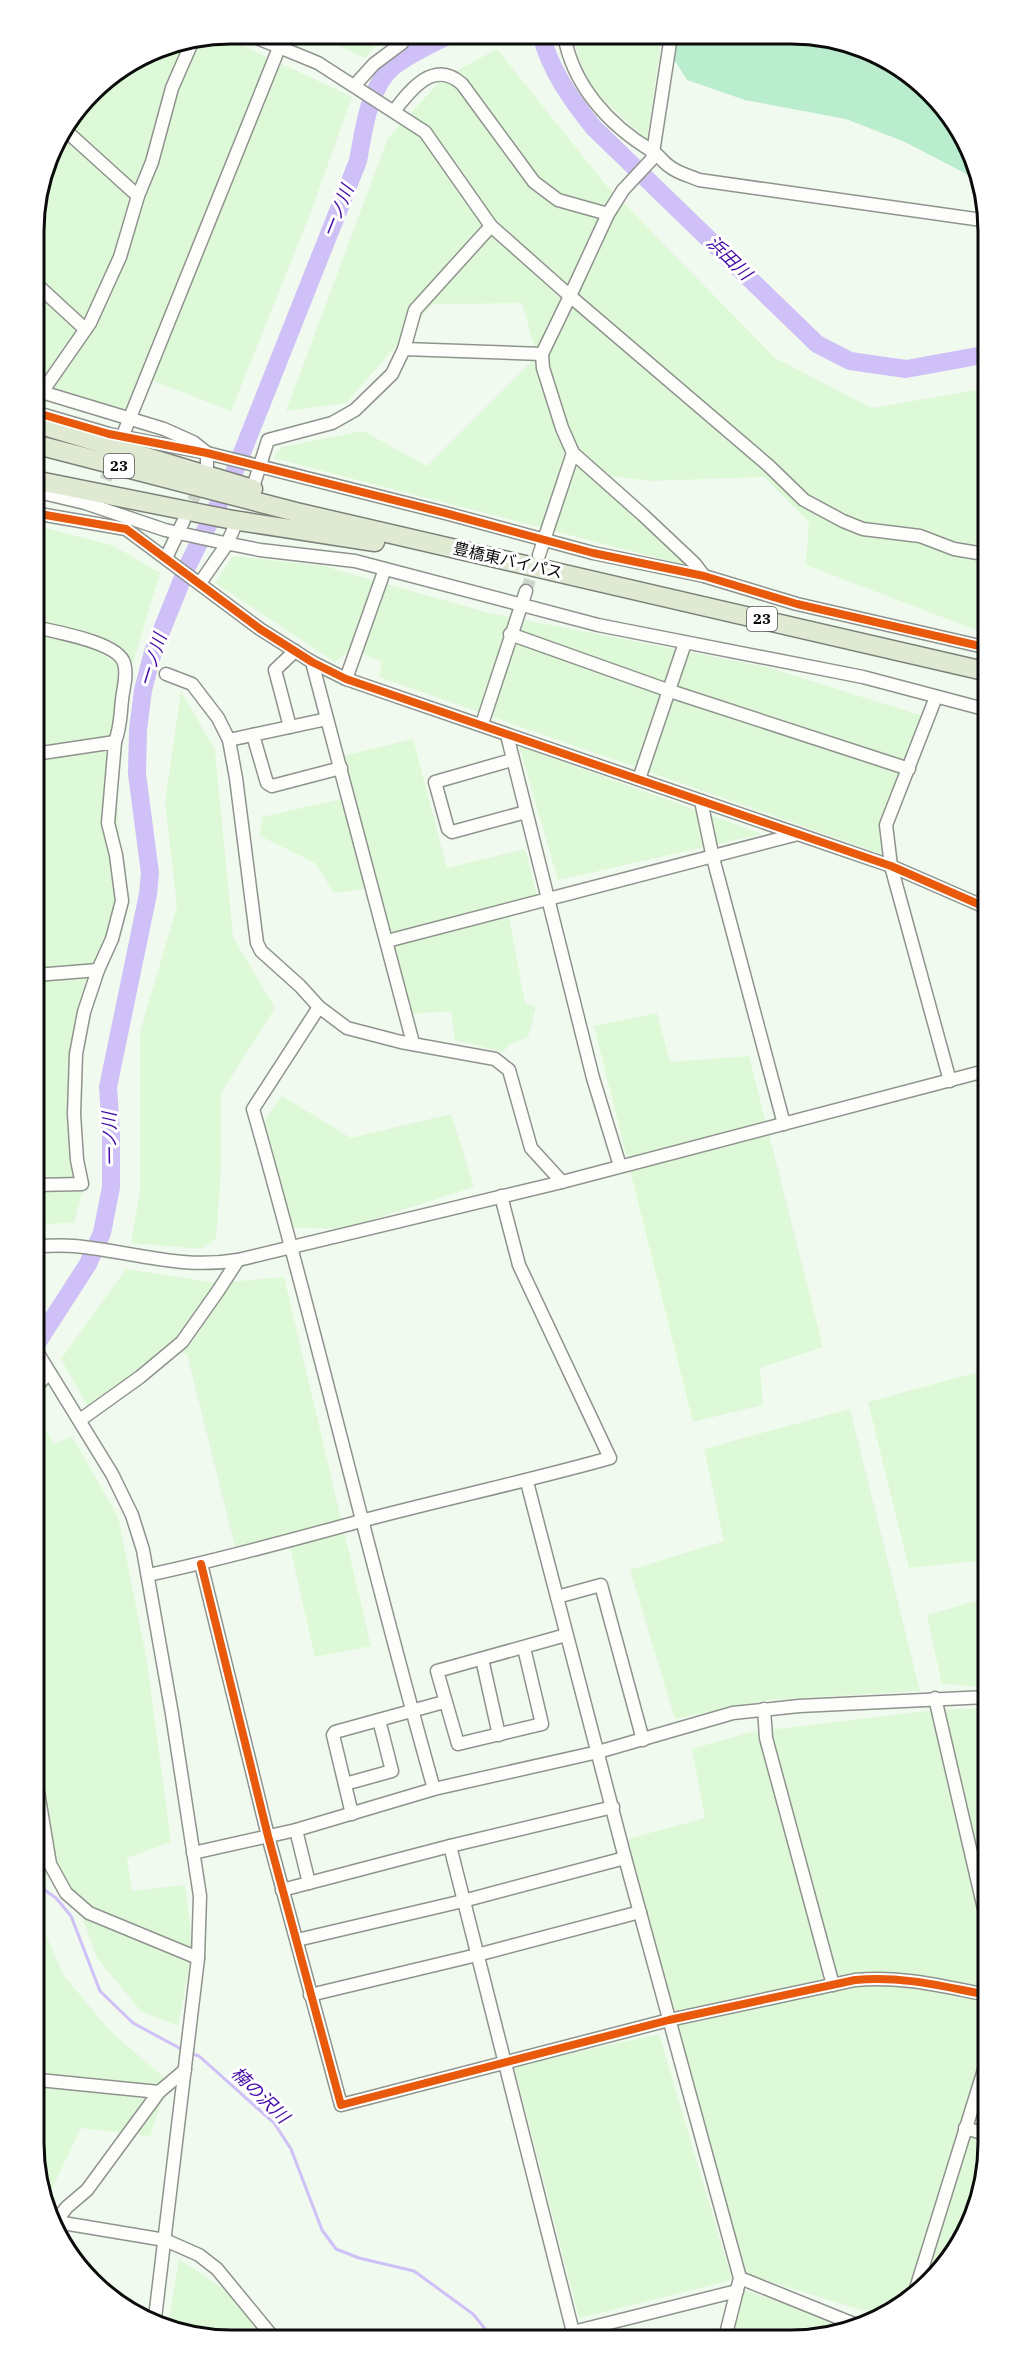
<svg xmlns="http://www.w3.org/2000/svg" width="1022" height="2373" font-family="'IBM Plex Serif','Noto Sans JP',serif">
  <rect width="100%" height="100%" fill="#f1faee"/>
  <g fill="#def9d8">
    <path d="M312,34H384L365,58Z"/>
    <path d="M220,35L352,97L309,217L231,411L151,380L136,413L34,387L33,217L54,143L100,82L155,48Z"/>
    <path d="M571,35L662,36L647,140L590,88Z"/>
    <path d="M497,49L606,185L775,358L872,408L983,389L984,633L806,565L809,522L764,477L649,481L612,476L704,570L273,458L281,447L363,431L427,466L537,356L522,303L433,304L346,403L286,411L388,138L443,78Z"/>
    <path d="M34,525L114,546L160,573L113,729L123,899L77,1058L85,1181L74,1223L37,1224Z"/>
    <path d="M233,556L323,566L489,613L767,667L923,716L882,823V854L379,677L382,662L351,649L335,662L215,583Z"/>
    <path d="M181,691L215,750L233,937L275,1008L221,1093V1172L216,1238L202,1249L131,1243L140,1191V1032L177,906L165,802Z"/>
    <path d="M413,739L447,868L525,849L537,895L508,912L525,1003L536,1007L528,1037L510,1044L503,1052L455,1040L451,1011L411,1014L375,888L334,893L315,863L260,836L262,817L350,797L343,756Z"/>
    <path d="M519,746L762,834L558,880Z"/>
    <path d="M657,1013L670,1062L749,1056L823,1347L760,1368L763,1405L693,1422L594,1026Z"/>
    <path d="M282,1096L351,1138L451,1114L474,1187L343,1229L284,1227L261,1125Z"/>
    <path d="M126,1269L217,1283L284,1277L371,1646L315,1657L287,1534L235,1547L187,1354L166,1348L138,1373L88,1407L61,1359Z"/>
    <path d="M986,1370L987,1560L909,1568L868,1402Z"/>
    <path d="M850,1409L920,1691L768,1700L675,1719L630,1570L724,1541L704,1449Z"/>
    <path d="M42,1425L54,1444L72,1436L118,1517L147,1662L171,1842L127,1858L132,1891L185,1885L193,1947L178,2026L141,2011L97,1958L70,1884L39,1872L37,1430Z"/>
    <path d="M987,1598V1687L942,1684L927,1615Z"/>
    <path d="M987,1708L989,2155L974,2218L948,2263L901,2307L881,2316L742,2273L628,1839L705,1818L692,1749L751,1732L935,1710Z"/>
    <path d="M39,1920L64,1976L111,2032L168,2081L150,2136L81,2128L44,2205L40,2193Z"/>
    <path d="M659,2034L732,2280L579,2318L514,2066Z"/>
    <path d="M179,2259L228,2292L264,2336H192L168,2325Z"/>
    <path d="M740,2289L857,2327L842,2333L729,2334Z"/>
  </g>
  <path fill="#baecce" d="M659,36L830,37L922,82L962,131L982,182L905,142L846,119L745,100L687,80Z"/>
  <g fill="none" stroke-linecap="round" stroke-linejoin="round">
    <g stroke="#cfc0f8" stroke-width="3">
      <path d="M39,1886L56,1898L71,1916L100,1991L133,2023L183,2050"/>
      <path d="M189,2053L199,2056L274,2123L291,2149L322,2230L336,2249L359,2258L414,2271L473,2314L490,2335"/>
    </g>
    <g stroke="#cfc0f8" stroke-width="18">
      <path d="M541,35C551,71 570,98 593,127L817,344L850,361L906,369L983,355"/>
      <path d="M37,1343L88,1264L102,1233L111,1187V1132L108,1087L148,894L150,873L137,774L138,730L143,690L153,652L188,565L234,473L358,161C364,130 368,87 394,66C411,53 432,44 451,34"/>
    </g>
    <g stroke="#ced6cc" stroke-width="12" stroke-dasharray="12 6" stroke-linecap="butt">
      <path d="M92,513L114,459"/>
      <path d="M185,517L202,481"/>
      <path d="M526,591L536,562"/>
    </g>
    <g stroke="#8f938d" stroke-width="15">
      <g id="minor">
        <path d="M245,33L318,63L425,132L491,226L570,296L608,214L623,190L652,159L671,36"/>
        <path d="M564,35C573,86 609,125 652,151C659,155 663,162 669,166C677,173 690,176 699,180L982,220"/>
        <path d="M355,85L374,64L402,43L397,34"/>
        <path d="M394,111C411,89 434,59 462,84L534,182L558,200L608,214"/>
        <path d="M958,126L968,146"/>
        <path d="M64,129L138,196"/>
        <path d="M34,282L85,329"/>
        <path d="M404,349L542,354"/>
        <path d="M35,390L164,429L193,442L207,453V469"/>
        <path d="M42,392L90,323L120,257L138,196L152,162L172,88L193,40"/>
        <path d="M34,412L109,434L207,453L445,513L593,553L704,576L797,604L984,647"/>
        <path d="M125,430L285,33"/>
        <path d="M254,484L268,440L332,423L355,410L392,374L404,349L415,310L491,226"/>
        <path d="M34,491L85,503L165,530L220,542L260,550L355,561L598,625L863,677L984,709"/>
        <path d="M34,513L126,529L260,629L312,662L346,679L891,866L985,907"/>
        <path d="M539,555L573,453"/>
        <path d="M166,558L184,520"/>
        <path d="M704,576L695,564L643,515L573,453L562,428L543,368L542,354L570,296L769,466L804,500L843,521L863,529L920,536L954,549L984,554"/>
        <path d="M200,583L227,544L234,528"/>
        <path d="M35,627C55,632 118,642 124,663C128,675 123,688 122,700C120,717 121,725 115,742"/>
        <path d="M510,634L670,691L909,769"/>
        <path d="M312,662L413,1043"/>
        <path d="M166,674L192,684L218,718L229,740L236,778L257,943L261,951L300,986L319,1007L347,1028L401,1042L495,1059L509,1070L531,1148L562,1182"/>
        <path d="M346,679L385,569"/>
        <path d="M936,697L886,825L891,866L950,1081"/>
        <path d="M482,724L526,591"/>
        <path d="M290,727L275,670L295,651"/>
        <path d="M253,735L267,783L272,786L341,768"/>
        <path d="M507,735L593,1078L620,1166"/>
        <path d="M229,740L327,719"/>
        <path d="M35,754L115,742L108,823L116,855L122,901L112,939L98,970L84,1012L76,1054L74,1114L77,1160L82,1184L36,1185"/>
        <path d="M512,760L435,782L448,829L452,832L526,812"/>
        <path d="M639,779L685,643"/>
        <path d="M701,801L713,858L784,1124"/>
        <path d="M387,941L798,834"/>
        <path d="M36,975L98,970"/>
        <path d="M319,1007L253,1109C318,1335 370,1564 434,1789"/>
        <path d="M37,1246C49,1246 62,1245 74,1246C131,1251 180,1270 238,1260L562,1182L985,1071"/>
        <path d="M37,1352L112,1474L132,1515L143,1550L172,1714L200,1896L198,1958L155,2318"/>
        <path d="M37,1386L49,1372"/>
        <path d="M80,1420L140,1377L182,1342L218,1291L238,1260"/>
        <path d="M527,1482L625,1858L740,2278L726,2334"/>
        <path d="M201,1564L268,1836L341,2105L669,2020L855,1980C905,1976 940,1986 988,1995"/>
        <path d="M148,1575C220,1560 291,1540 361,1521C444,1499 528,1481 610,1458L519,1265L501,1196"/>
        <path d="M557,1597L601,1585L643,1740"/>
        <path d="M524,1648L542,1724L458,1744L437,1671L566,1635"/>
        <path d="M482,1659L499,1735"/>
        <path d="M935,1698L988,1926"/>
        <path d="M764,1709L766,1738L833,1985"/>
        <path d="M345,1784L392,1771L379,1720"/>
        <path d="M38,1792L50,1864L66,1893L89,1913L198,1958"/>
        <path d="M352,1814L333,1735L335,1732L444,1702"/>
        <path d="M296,1830L309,1883"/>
        <path d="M450,1846L573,2332L737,2291"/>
        <path d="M193,1853L296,1830L434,1789L598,1752L733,1713L799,1706L987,1697"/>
        <path d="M282,1890L450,1846L613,1807"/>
        <path d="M297,1940L463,1901L625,1858"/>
        <path d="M310,1995L477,1955L640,1912"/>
        <path d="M39,2080L159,2092L185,2070"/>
        <path d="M965,2128L989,2135"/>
        <path d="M51,2221L165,2240L199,2255L217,2269L272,2336"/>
        <path d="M56,2221L67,2207L87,2190L159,2092"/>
        <path d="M740,2278L859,2326"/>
        <path d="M914,2295L988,2057"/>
      </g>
    </g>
    <g stroke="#7c807a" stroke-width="21">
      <g id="highway">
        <path d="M34,423L253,489"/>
        <path d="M34,444L296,512L984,671"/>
        <path d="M34,480L233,520L375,542"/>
      </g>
    </g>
    <use href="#minor" stroke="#fdfefc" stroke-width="12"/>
    <use href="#highway" stroke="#e0ead2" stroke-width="18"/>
    <g stroke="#fff" stroke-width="11">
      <g id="cycleway">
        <path d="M34,412L109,434L207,453L445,513L593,553L704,576L797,604L984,647"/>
        <path d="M34,513L126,529L260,629L312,662L346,679L891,866L985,907"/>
        <path d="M201,1564L268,1836L341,2105L669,2020L855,1980C905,1976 940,1986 988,1995"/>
      </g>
    </g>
    <use href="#cycleway" stroke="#e8590c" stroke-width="8"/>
  </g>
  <g text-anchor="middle" stroke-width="6" stroke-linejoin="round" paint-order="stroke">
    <g fill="#fff" stroke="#545454" stroke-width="1.5">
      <rect x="104" y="454" width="30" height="24" rx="4.5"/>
      <rect x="747" y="607" width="30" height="24" rx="4.5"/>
    </g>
    <g font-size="15" font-weight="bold" fill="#0b0b0b">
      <text x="119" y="471">23</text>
      <text x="762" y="624">23</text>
    </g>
    <g font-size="16" fill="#0b0b0b" stroke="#fff">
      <text transform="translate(508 560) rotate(13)" y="6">豊橋東バイパス</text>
    </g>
    <g font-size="18" font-style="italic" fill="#4309a8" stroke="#fff">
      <text transform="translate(338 211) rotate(-68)" y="6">一ノ川</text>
      <text transform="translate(729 258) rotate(44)" y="6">浜田川</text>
      <text transform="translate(153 660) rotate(-73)" y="6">一ノ川</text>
      <text transform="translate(110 1139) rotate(-91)" y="6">一ノ川</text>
      <text transform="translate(260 2095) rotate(44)" y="6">楠の沢川</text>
    </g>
  </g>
  <path d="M0 0H1022V2373H0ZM231 44H791A187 187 0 0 1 978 231V2143A187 187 0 0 1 791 2330H231A187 187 0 0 1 44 2143V231A187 187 0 0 1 231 44Z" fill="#fff" fill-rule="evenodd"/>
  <path fill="none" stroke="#0b0b0b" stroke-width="3" d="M231 44H791A187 187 0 0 1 978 231V2143A187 187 0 0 1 791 2330H231A187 187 0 0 1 44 2143V231A187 187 0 0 1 231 44Z"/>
</svg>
